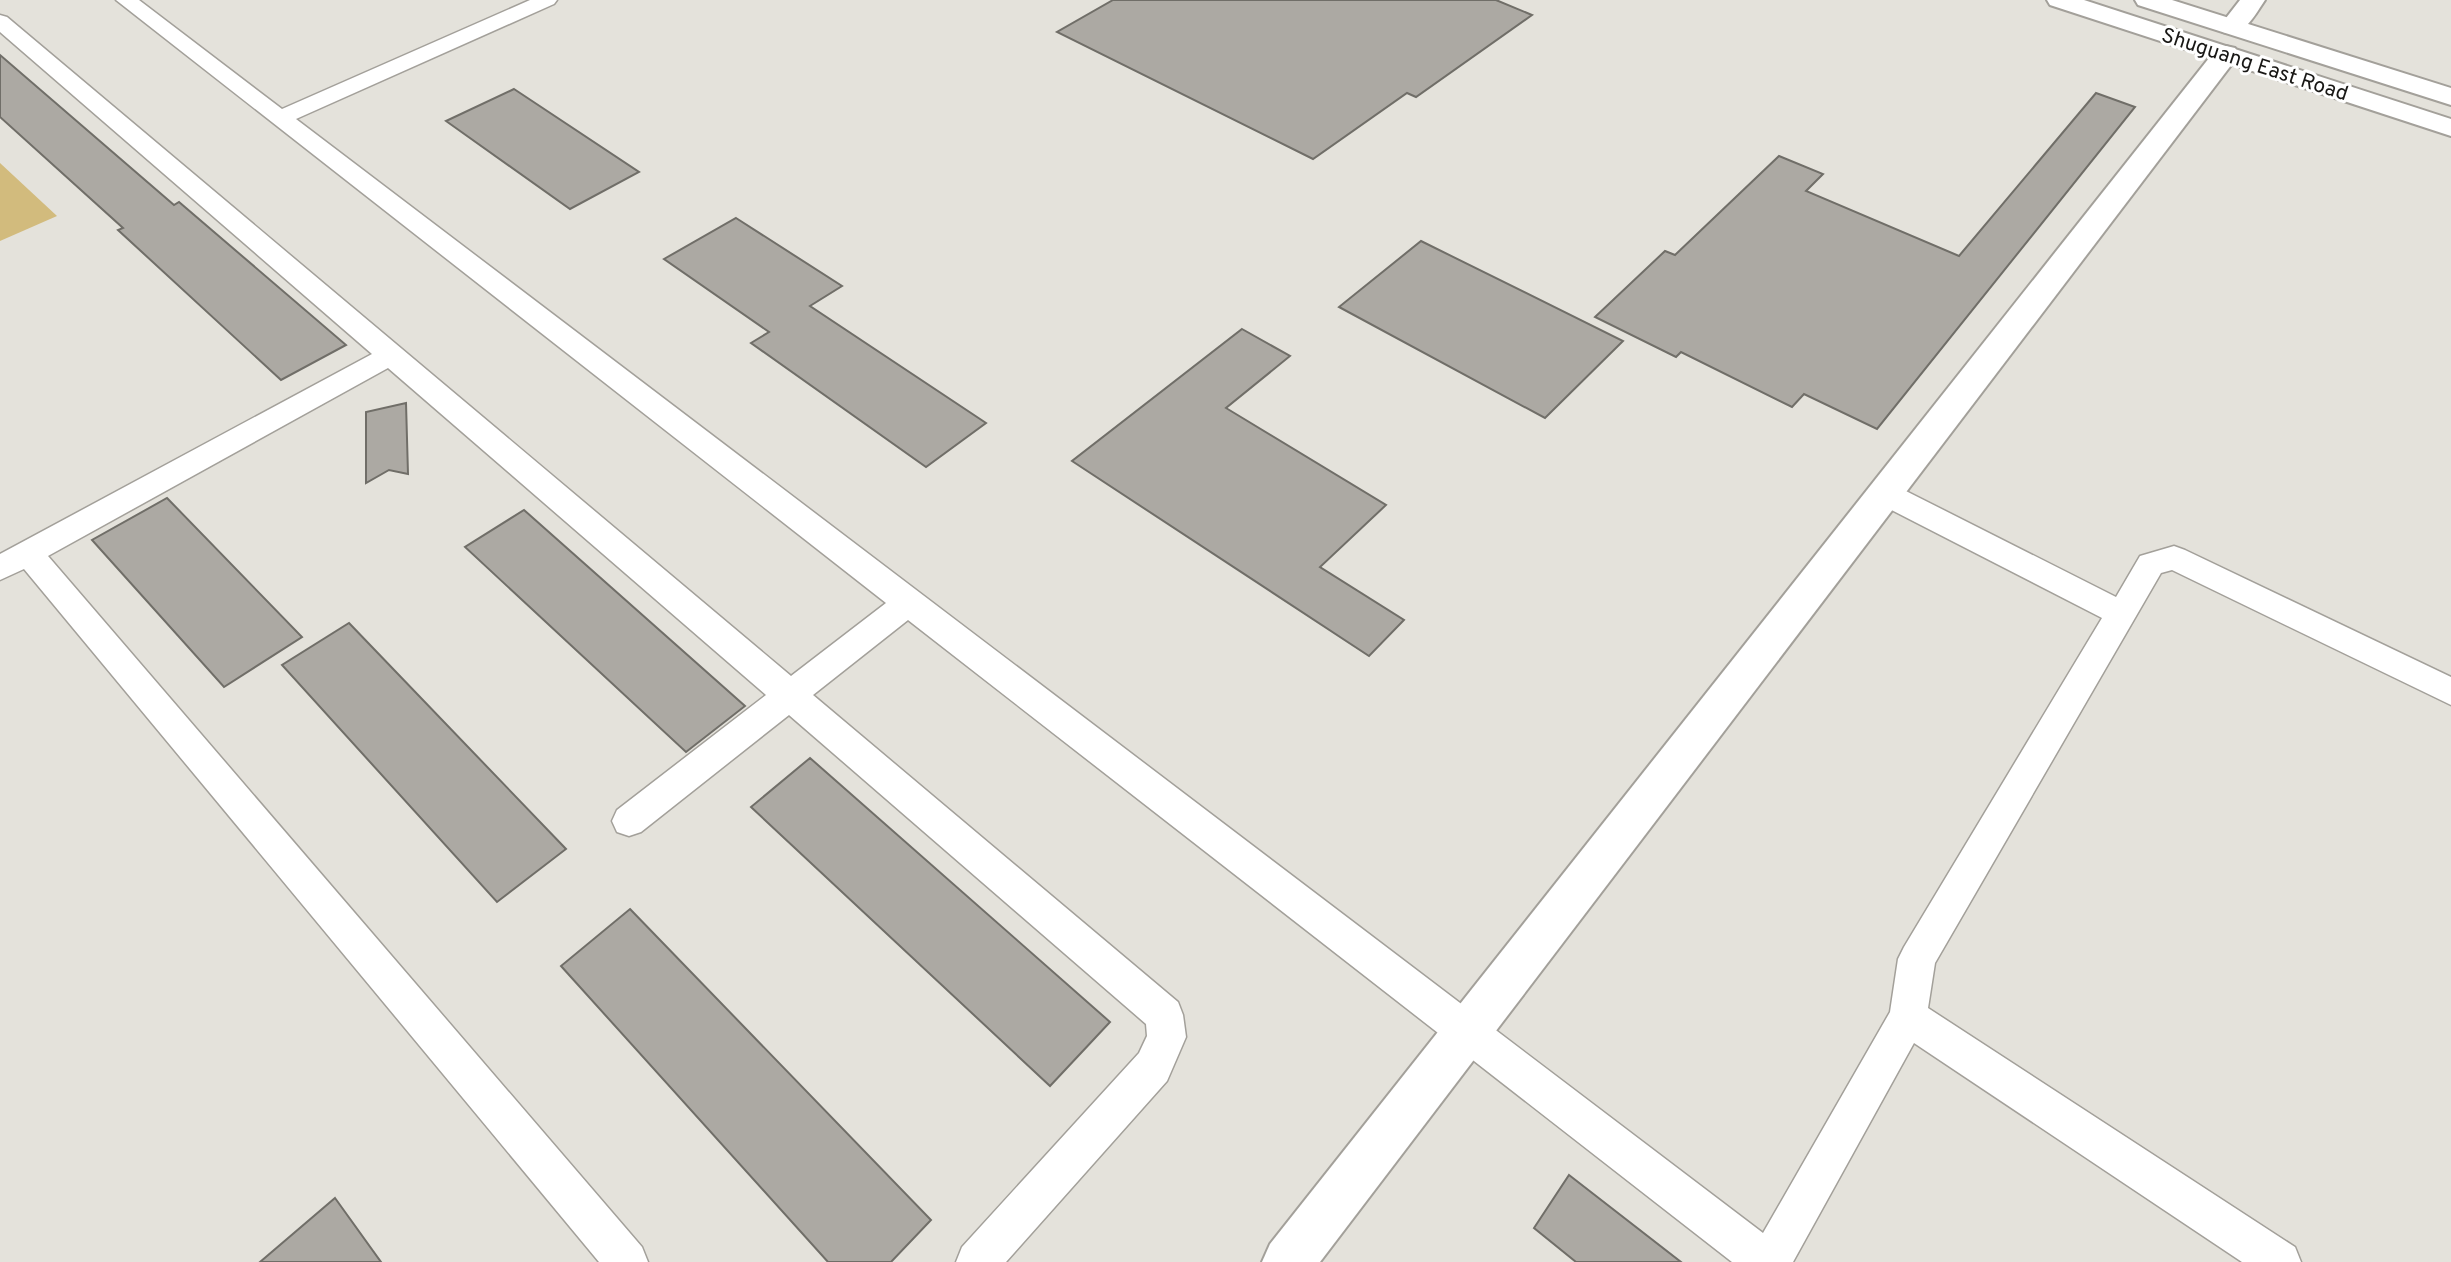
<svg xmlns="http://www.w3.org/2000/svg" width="2451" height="1262" font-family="Overpass,sans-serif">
  <rect width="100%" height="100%" fill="#e4e2db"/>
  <path fill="#d2bb7d" d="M0,163L57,216L0,241Z"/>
  <g fill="#aca9a3" stroke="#706e68" stroke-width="2">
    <path d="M1113,0H1496L1532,15L1416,97L1407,93L1313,159L1057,32Z"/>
    <path d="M0,55L174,205L179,202L346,345L281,380L118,230L123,228L0,117Z"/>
    <path d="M514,89L639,172L570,209L446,121Z"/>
    <path d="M2096,93L2135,107L1877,429L1804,394L1792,407L1681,352L1676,357L1595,317L1665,251L1675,255L1779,156L1823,174L1806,191L1959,256Z"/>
    <path d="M736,218L842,286L810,306L986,423L926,467L751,343L769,332L664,259Z"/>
    <path d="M1421,241L1623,341L1545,418L1339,307Z"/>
    <path d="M1242,329L1290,356L1226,408L1386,505L1320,567L1404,620L1369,656L1072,461Z"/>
    <path d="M406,403L408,474L389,470L366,483V412Z"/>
    <path d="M167,498L302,637L224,687L92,540Z"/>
    <path d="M524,510L745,706L686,752L465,547Z"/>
    <path d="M349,623L566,849L497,902L282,665Z"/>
    <path d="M810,758L1110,1022L1050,1086L751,807Z"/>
    <path d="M630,909L931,1220L891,1262H828L561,966Z"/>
    <path d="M1569,1175L1681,1262H1576L1534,1228Z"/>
    <path d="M335,1198L381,1262H260Z"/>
  </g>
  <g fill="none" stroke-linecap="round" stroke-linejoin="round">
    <g stroke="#a3a09a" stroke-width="3">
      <path id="service" d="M116,0H139L282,109L530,0H557L554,4L296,119L1763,1233L1890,1012L1898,959L1904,947L2102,618L1874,501L1869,493L1874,485L1884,482L1894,485L2116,597L2140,556L2174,546L2185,550L2451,677V705L2172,570L2161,573L1935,963L1928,1008L2295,1247L2301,1262H2242L1914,1043L1793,1262H1732L908,620L813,695L1178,1002L1183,1015L1186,1037L1167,1081L1006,1262H956L962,1247L1139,1053L1147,1036L1146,1024L789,715L641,832L629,836L617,832L612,821L617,810L766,695L388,368L48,556L642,1247L648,1262H599L24,569L0,580V554L372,354L0,32V15L7,17L791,676L886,603Z"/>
    </g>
    <g stroke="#a3a09a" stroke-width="4">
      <g id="minor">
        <path d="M2240,0H2265C2254,16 2244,38 2223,32L2219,27Z"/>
        <path d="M2226,46L2235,48L2239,54L2235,60L1320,1262H1262L1270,1244L2217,48Z"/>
      </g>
    </g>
    <g stroke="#a3a09a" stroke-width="4">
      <g id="secondary">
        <path d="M2047,0H2084L2451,119V136L2050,5Z"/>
        <path d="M2135,0H2172L2451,88V105L2138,5Z"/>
      </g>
    </g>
    <use href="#service" fill="#fff" fill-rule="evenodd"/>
    <use href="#minor" fill="#fff" fill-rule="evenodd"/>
    <use href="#secondary" fill="#fff" fill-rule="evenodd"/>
  </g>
  <g text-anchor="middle" stroke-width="6" stroke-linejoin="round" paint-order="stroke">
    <g font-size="21" fill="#181715" stroke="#fff">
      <text transform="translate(2255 64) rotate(18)" y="7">Shuguang East Road</text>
    </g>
  </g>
</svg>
